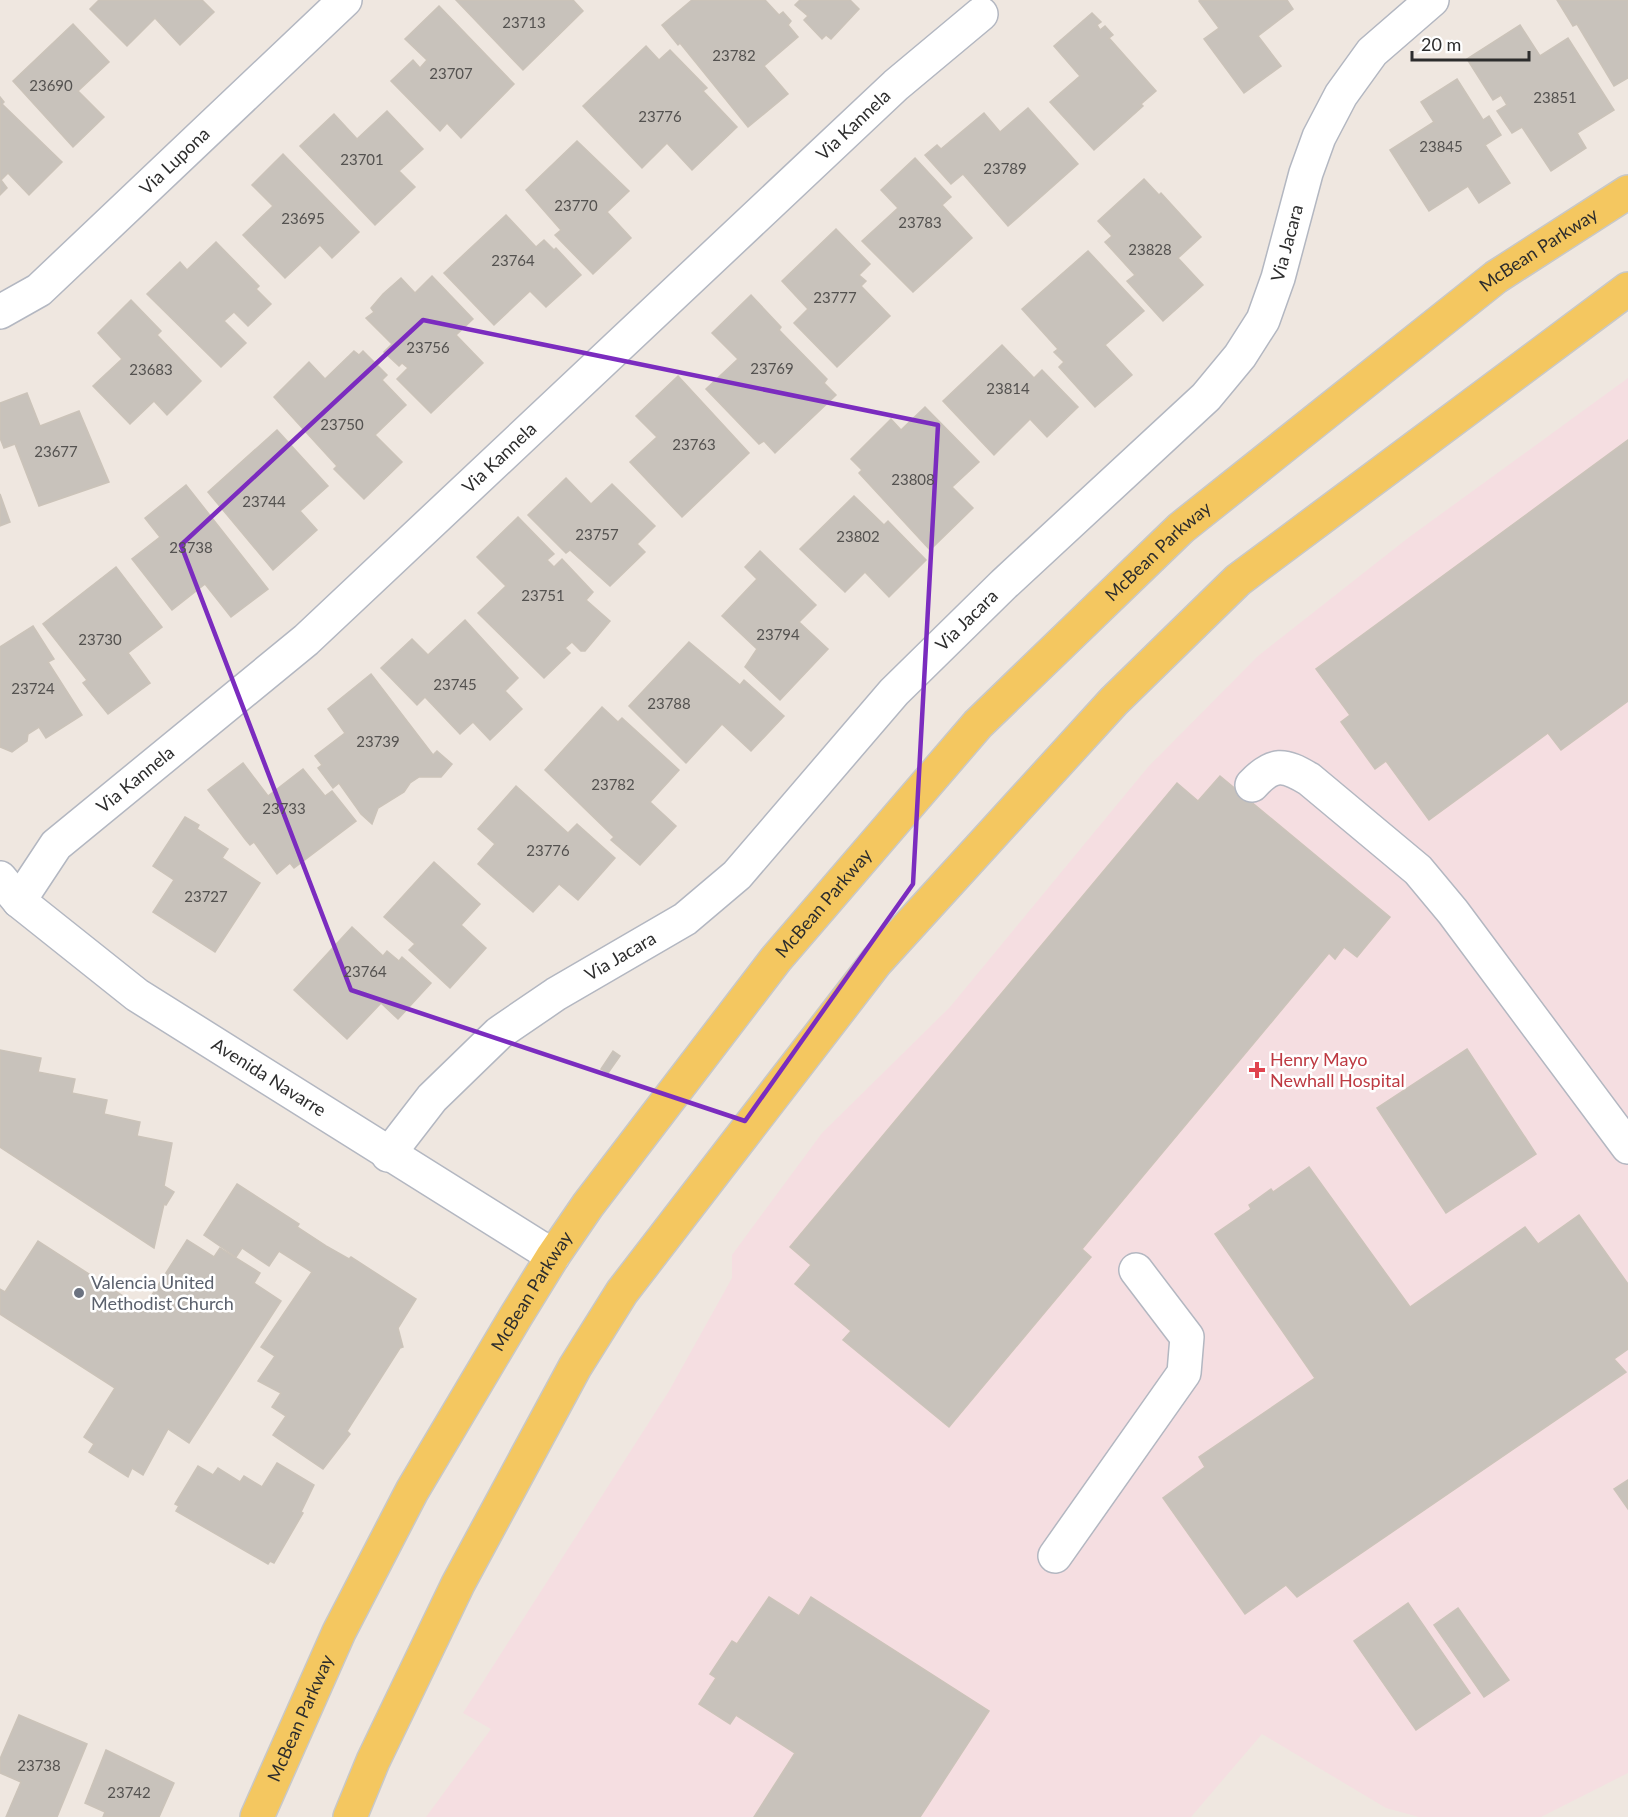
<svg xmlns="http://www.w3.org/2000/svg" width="1628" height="1817" font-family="Lato,sans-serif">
  <rect width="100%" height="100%" fill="#efe7e0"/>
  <path fill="#f5dee1" d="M1628,378V1773L1541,1817H1419L1386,1808L1262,1734L1191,1817H426L491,1729L463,1713L669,1391L732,1278V1255L822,1133L950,1007L1148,767L1258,656L1408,538Z"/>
  <g fill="#c8c2bb" stroke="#cbc3b9" stroke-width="1.5">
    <path d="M99,0H202L214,12L180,45L155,18L127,46L90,9Z"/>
    <path d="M456,0H573L583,11L523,70Z"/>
    <path d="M692,0H765L779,15L783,12L791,21L788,25L798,37L764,66L788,94L748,127L680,43L678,45L662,25Z"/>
    <path d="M800,0H850L859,9L831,39L826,35L822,39L804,20L808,16L795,5Z"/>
    <path d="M1200,0H1287L1293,9L1258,36L1281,66L1244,93L1204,39L1219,28L1199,1Z"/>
    <path d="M1557,0H1628V78L1614,86L1577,24L1573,26Z"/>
    <path d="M439,6L514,84L461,138L447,123L440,131L391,81L413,60L420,68L427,60L405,39Z"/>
    <path d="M1092,13L1101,22L1097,25L1100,30L1105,26L1113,35L1109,38L1156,91L1141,104L1143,106L1094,150L1050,102L1080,76L1054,46Z"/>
    <path d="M73,24L109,62L78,91L104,117L73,147L13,81Z"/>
    <path d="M1520,25L1540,56L1568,38L1614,110L1577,133L1586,148L1551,171L1522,127L1512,133L1497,111L1507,105L1501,95L1493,100L1467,59Z"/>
    <path d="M646,46L659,60L670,50L707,88L703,91L737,127L692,170L667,143L642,168L583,106Z"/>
    <path d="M1457,79L1483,120L1489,116L1501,135L1485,145L1510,183L1479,203L1468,186L1429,211L1390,150L1434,122L1421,102Z"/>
    <path d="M0,97L4,102L2,104L62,162L29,195L8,173L1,180L7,188L0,195Z"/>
    <path d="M1028,108L1078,164L1008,226L963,174L951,184L925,155L937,145L941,149L984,113L1000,132Z"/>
    <path d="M387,111L423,149L399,171L415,187L375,225L300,146L334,114L357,139Z"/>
    <path d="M577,141L629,191L607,212L631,238L593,274L555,235L561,230L526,190Z"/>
    <path d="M283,154L359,232L332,258L320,245L285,278L243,235L273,206L252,185Z"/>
    <path d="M915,158L951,197L942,205L972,238L913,292L862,241L898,208L881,190Z"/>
    <path d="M1144,179L1159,195L1161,193L1201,237L1178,258L1203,285L1163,321L1127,281L1135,275L1105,242L1112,236L1098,221Z"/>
    <path d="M506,215L536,247L544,240L554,250L556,248L581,275L546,307L530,291L494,325L444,273Z"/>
    <path d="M836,229L870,264L859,275L866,281L861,286L890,316L837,367L794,323L808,309L782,281Z"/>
    <path d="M216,242L259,286L256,289L271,304L248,326L234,312L224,321L246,343L221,367L147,294L180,262L187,270Z"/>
    <path d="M1088,251L1144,311L1105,345L1132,375L1095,407L1059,367L1064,362L1054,352L1058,349L1022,309Z"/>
    <path d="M432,276L473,319L456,335L483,363L431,413L397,379L408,368L402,363L399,366L384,352L392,344L366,318L374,312L371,308L383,294L401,278L415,293Z"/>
    <path d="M751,295L781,327L779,330L827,379L824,383L836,395L775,453L764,441L759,444L706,389L738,359L712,333Z"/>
    <path d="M131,300L161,331L157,335L201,381L167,415L154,401L130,424L93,386L122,359L98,333Z"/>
    <path d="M1002,345L1034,378L1042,370L1078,407L1047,437L1030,419L994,455L943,401Z"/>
    <path d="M354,351L359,355L363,351L387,375L382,380L406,405L375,435L402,462L364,499L334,469L337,466L274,397L309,362L325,379Z"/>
    <path d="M678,376L749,453L682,517L630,462L657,437L636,416Z"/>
    <path d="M27,393L40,426L79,411L109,482L39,506L15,444L4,448L0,438V403Z"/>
    <path d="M925,407L979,462L952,487L973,508L930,550L859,473L862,470L851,459L891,419L901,430Z"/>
    <path d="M277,430L328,486L300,511L317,530L273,570L208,492Z"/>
    <path d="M1628,440V701L1561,750L1548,733L1429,820L1386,761L1375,769L1341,722L1350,715L1316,669Z"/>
    <path d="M566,478L591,504L612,484L655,526L637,544L645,552L610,586L570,550L566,553L528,515Z"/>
    <path d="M186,485L268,589L231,617L205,584L172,610L132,559L160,537L145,518Z"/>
    <path d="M0,494L10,522L0,526Z"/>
    <path d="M854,496L884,525L888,521L926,560L889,597L865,572L845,592L800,549Z"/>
    <path d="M518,517L554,554L547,560L554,567L562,559L593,592L586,600L610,621L585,651H581L572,642L565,648L570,653L544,678L478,613L506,586L477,557Z"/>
    <path d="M760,551L816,605L799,622L828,649L780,700L745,667L757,649L722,616L757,579L745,567Z"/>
    <path d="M116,567L162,627L128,653L150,683L108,714L83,683L87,680L43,624Z"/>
    <path d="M465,620L518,678L505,691L522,709L490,740L473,722L460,734L425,697L417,705L381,668L412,639L428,655Z"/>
    <path d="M33,626L54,659L48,662L82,715L46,738L39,727L28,734L27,741L12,752L0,747V647Z"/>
    <path d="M689,642L740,685L744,680L784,716L751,751L722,724L686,763L629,706Z"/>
    <path d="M371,674L433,755L437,751L452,764L441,777H419L410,783L404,792L378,808L372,824L361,814L339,783L333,788L318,768L322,765L315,756L345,733L328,709Z"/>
    <path d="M602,707L618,722L622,718L679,770L650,802L676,826L640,865L611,840L614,837L545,770Z"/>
    <path d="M243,763L268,796L303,769L325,796L332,791L356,821L294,868L290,863L277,874L254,842L250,845L245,839L208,790Z"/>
    <path d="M1220,776L1390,917L1357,957L1344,947L1335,959L1329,953L1082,1249L1091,1257L949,1427L843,1340L851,1331L795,1284L811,1265L790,1247L1177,783L1198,801Z"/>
    <path d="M516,786L568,833L577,824L615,858L578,900L559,884L533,912L478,864L495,844L478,829Z"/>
    <path d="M185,817L199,825L197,829L228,849L222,858L260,883L215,952L153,912L174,880L153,866Z"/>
    <path d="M434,862L480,904L461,925L486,948L450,988L409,950L415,944L384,917Z"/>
    <path d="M352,927L383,956L387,951L399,961L402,957L431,983L398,1019L381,1003L347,1039L294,990Z"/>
    <path d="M1467,1049L1536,1154L1446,1213L1377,1108Z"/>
    <path d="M0,1050L41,1058L38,1072L75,1079L72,1093L107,1100L104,1114L140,1122L137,1136L172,1143L164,1186L174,1192L166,1205L164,1204L154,1248L0,1147Z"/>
    <path d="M613,1051L620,1056L608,1073L601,1069Z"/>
    <path d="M1309,1167L1410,1307L1525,1227L1538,1244L1579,1215L1628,1284V1349L1614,1359L1626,1372L1297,1597L1286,1585L1245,1614L1163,1498L1205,1467L1199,1457L1315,1378L1215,1234L1251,1209L1249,1205L1271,1189L1273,1192Z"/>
    <path d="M237,1184L299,1224L297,1227L326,1246L349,1259L351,1257L416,1299L398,1328L403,1347L400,1348L347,1431L350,1434L323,1469L273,1435L286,1416L272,1407L281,1393L258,1381L275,1356L261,1347L312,1272L279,1251L269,1266L242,1248L236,1257L204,1235Z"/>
    <path d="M187,1240L214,1257L220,1248L260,1273L254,1283L281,1301L189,1443L168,1429L143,1475L132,1468L128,1477L89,1452L94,1444L84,1437L115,1388L0,1314V1289L5,1292L38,1241L143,1309Z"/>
    <path d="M277,1463L314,1485L301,1512L303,1513L274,1563L270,1561L268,1564L176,1511L179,1506L175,1504L198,1466L213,1475L218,1468L240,1482L244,1476L262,1487Z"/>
    <path d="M1628,1480V1509L1614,1489Z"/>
    <path d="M769,1597L799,1616L811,1597L989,1711L920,1817H754L795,1753L736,1715L730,1724L699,1704L716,1678L710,1674L732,1641L737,1644Z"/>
    <path d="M1408,1603L1470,1693L1416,1730L1354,1641Z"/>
    <path d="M1458,1608L1509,1680L1484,1697L1434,1625Z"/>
    <path d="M19,1715L87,1744L57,1817H6L21,1782L0,1773V1759Z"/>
    <path d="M106,1750L174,1783L159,1817H103L105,1812L85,1803Z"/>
  </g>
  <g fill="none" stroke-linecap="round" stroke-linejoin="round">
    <g stroke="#b3b7c1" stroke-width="36">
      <g id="minor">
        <path id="s1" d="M0,312L39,290L345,0"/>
        <path d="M1252,785C1273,762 1284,764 1309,779L1418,870L1453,912L1628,1147"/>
        <path id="s2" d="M0,878L19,901L137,995L553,1256"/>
        <path id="s3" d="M19,901L56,845L306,640L896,85L981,14"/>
        <path id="s4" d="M388,1155L432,1098L499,1033L556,994L685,919L737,875L894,692L1004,584L1206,397L1240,356L1263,320L1278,278L1306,173L1319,137L1341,95L1372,52L1432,0"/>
        <path d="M1055,1556L1184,1373L1187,1337L1136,1270"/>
      </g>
    </g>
    <g stroke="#c8c8c8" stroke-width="36">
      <g id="major">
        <path id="s5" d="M257,1817L339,1632L412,1491L516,1316L553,1256L588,1205L776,959L978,724L1181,528L1496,277L1628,192"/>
        <path d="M350,1817L373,1761L458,1584L575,1367L622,1292L876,962L1114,701L1238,580L1628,289"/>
      </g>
    </g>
    <use href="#minor" stroke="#fff" stroke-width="33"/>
    <use href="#major" stroke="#f4c760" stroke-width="33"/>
  </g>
  <path fill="none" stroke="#7b2cbf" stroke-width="4.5" stroke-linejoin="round" d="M423,320L938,425L913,884L745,1121L351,990L181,545Z"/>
  <path fill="#e0444e" stroke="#fff" stroke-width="2" d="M1254 1061h6v6h6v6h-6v6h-6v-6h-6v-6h6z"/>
  <circle fill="#6b7280" stroke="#fff" stroke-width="2" cx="79" cy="1293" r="6"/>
  <g text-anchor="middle" stroke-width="5" stroke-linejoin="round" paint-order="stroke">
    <g font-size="15" fill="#545250">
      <text x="524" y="28">23713</text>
      <text x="734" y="61">23782</text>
      <text x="451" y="79">23707</text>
      <text x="51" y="91">23690</text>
      <text x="1555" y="103">23851</text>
      <text x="660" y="122">23776</text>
      <text x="1441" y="152">23845</text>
      <text x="362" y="165">23701</text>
      <text x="1005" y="174">23789</text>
      <text x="576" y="211">23770</text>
      <text x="303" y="224">23695</text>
      <text x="920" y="228">23783</text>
      <text x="1150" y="255">23828</text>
      <text x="513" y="266">23764</text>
      <text x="835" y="303">23777</text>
      <text x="428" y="353">23756</text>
      <text x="772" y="374">23769</text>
      <text x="151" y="375">23683</text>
      <text x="1008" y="394">23814</text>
      <text x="342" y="430">23750</text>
      <text x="694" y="450">23763</text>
      <text x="56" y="457">23677</text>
      <text x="913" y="485">23808</text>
      <text x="264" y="507">23744</text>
      <text x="597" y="540">23757</text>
      <text x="858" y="542">23802</text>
      <text x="191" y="553">23738</text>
      <text x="543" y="601">23751</text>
      <text x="778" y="640">23794</text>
      <text x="100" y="645">23730</text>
      <text x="455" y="690">23745</text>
      <text x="33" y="694">23724</text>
      <text x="669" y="709">23788</text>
      <text x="378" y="747">23739</text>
      <text x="613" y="790">23782</text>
      <text x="284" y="814">23733</text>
      <text x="548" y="856">23776</text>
      <text x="206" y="902">23727</text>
      <text x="365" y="977">23764</text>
      <text x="39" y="1771">23738</text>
      <text x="129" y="1798">23742</text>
    </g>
    <g font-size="18" fill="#2d2d2d" stroke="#fff">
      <text dy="6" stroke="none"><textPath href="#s3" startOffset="1142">Via Kannela</textPath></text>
      <text dy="6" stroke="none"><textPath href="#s1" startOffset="232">Via Lupona</textPath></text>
      <text dy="6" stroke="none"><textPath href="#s4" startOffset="1299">Via Jacara</textPath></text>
      <text dy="6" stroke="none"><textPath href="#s5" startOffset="2052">McBean Parkway</textPath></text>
      <text dy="6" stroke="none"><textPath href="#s3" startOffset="656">Via Kannela</textPath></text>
      <text dy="6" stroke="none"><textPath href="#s5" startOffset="1566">McBean Parkway</textPath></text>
      <text dy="6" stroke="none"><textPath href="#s4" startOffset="795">Via Jacara</textPath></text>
      <text dy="6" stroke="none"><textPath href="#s3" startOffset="170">Via Kannela</textPath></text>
      <text dy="6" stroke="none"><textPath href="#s5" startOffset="1080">McBean Parkway</textPath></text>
      <text dy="6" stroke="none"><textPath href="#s4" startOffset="309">Via Jacara</textPath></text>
      <text dy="6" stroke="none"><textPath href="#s2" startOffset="336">Avenida Navarre</textPath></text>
      <text dy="6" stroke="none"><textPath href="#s5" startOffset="594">McBean Parkway</textPath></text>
      <text dy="6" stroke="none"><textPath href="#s5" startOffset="108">McBean Parkway</textPath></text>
    </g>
    <g font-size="18" fill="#be3a42" stroke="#fff" text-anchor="start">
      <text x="1270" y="1066">Henry Mayo<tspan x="1270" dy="21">Newhall Hospital</tspan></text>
    </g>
    <g font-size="18" fill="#5b616d" stroke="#fff" text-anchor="start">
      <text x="91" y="1289">Valencia United<tspan x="91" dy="21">Methodist Church</tspan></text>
    </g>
  </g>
  <path d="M1412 51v9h117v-9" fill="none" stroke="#2d2d2d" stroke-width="3"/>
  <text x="1421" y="51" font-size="18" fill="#2d2d2d" stroke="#ffffff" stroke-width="4.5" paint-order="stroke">20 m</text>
</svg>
